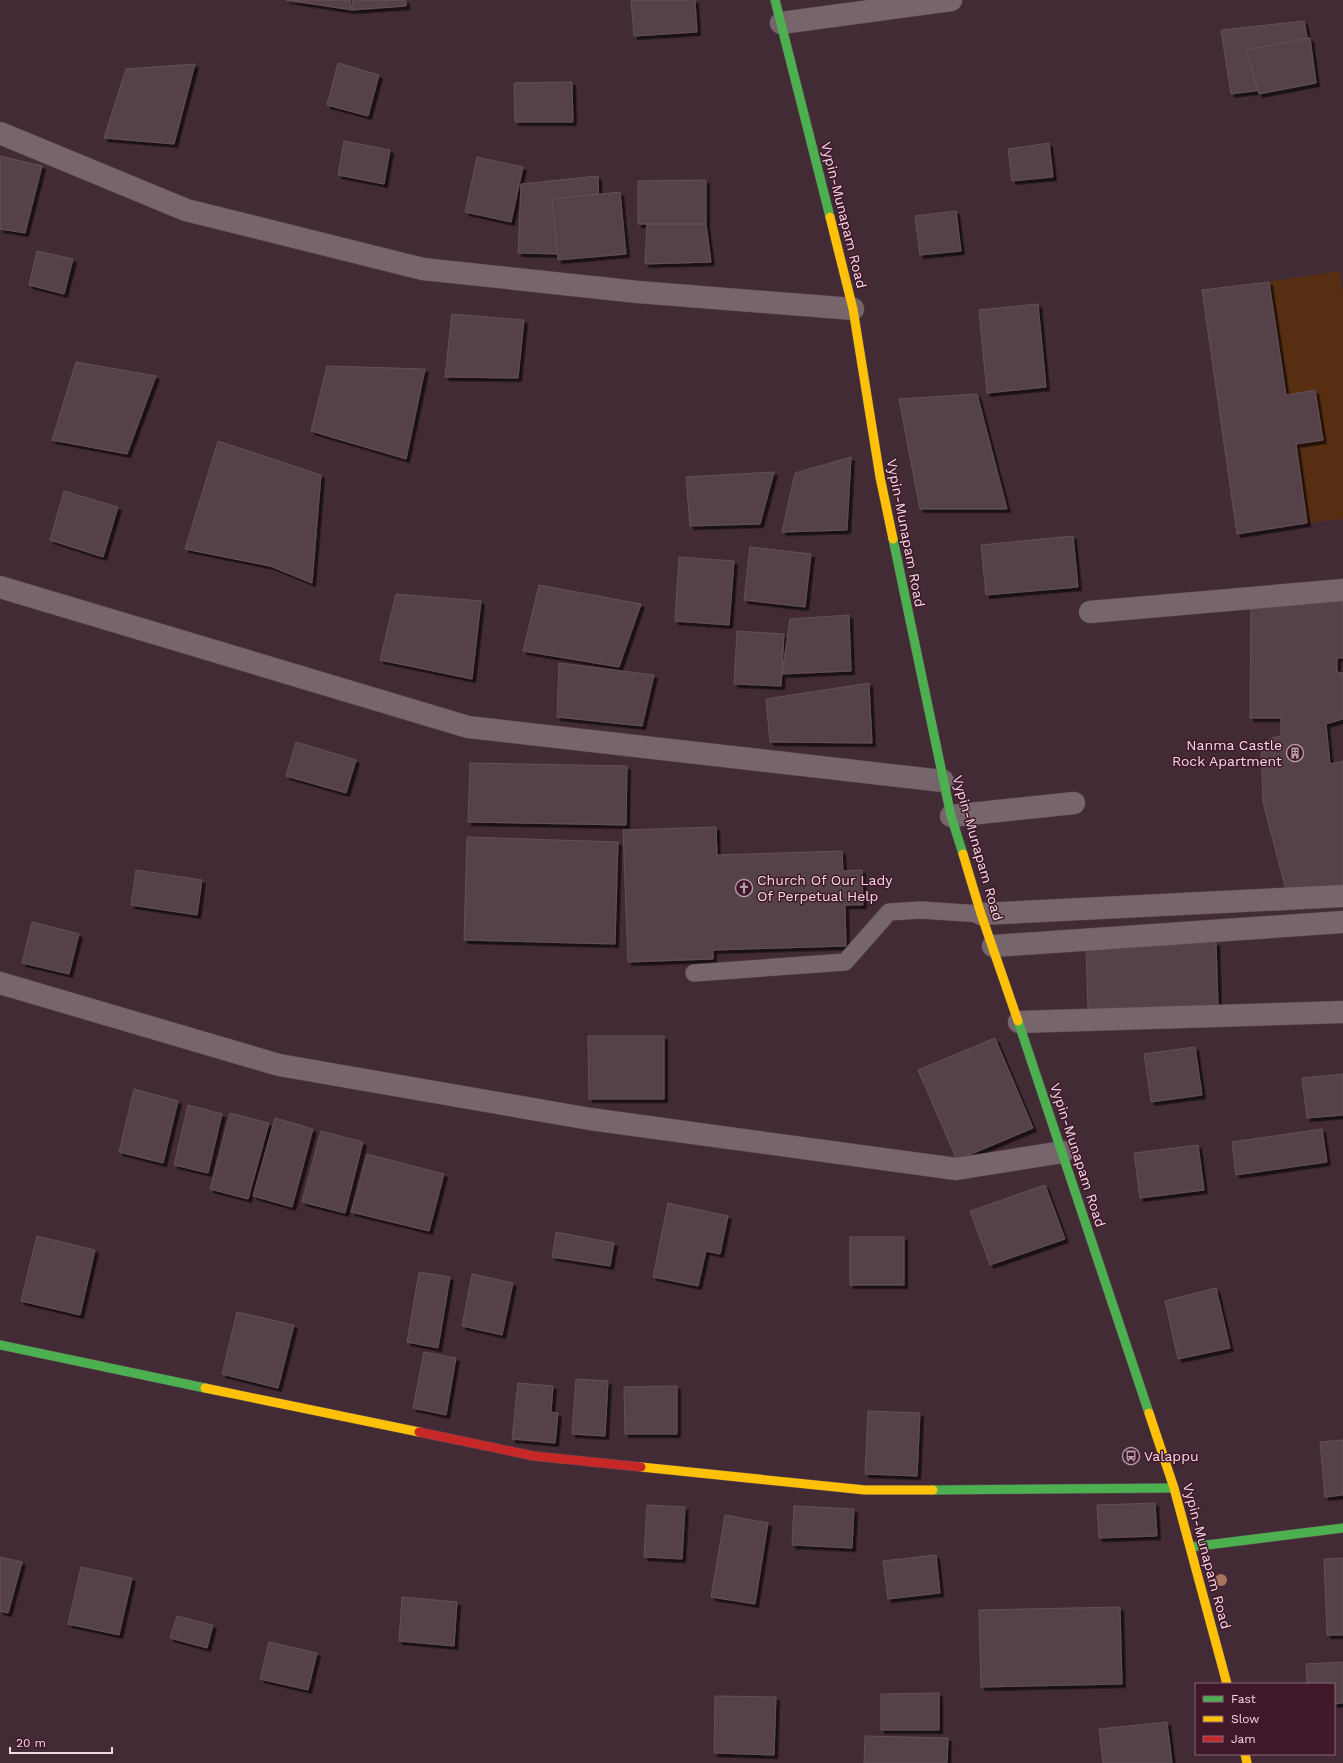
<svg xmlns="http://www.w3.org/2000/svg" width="1343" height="1763" font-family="'Work Sans',sans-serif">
  <defs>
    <filter id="shadow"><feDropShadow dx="3.5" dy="3.5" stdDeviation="0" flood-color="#0009"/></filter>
  </defs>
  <rect width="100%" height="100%" fill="#422b35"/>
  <path fill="#582e12" d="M1340,271L1343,294V519L1307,523L1296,444L1323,440L1315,391L1286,395L1269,282Z"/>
  <g fill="#54424a" stroke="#645058" filter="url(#shadow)">
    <path d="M286,0H350L352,10Z"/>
    <path d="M353,0H406V6L352,10Z"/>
    <path d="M631,0H695L697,32L634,36Z"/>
    <path d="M1304,21L1316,83L1231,94L1221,30Z"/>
    <path d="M1310,38L1316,83L1259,94L1246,50Z"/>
    <path d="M338,63L379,75L368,116L327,105Z"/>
    <path d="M195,64L174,144L104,138L126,69Z"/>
    <path d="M572,82L573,122H515L514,83Z"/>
    <path d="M344,141L390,150L384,184L338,175Z"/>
    <path d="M1049,143L1053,177L1012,181L1008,149Z"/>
    <path d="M0,156L42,166L25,233L0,229Z"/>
    <path d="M477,157L523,167L511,222L465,212Z"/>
    <path d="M598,176L600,255L518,253L521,184Z"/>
    <path d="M706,180V224H638V181Z"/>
    <path d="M620,192L626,254L558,260L552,199Z"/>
    <path d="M956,211L961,251L920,255L915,216Z"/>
    <path d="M647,224H706L711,262L645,264Z"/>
    <path d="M37,251L73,259L64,294L29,285Z"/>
    <path d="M1269,282L1286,395L1315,390L1323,440L1296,444L1307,523L1237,534L1202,290Z"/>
    <path d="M1038,304L1046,387L987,393L979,310Z"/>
    <path d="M452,314L524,320L518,378L445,377Z"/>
    <path d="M76,362L156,376L127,454L52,440Z"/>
    <path d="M327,366L425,369L406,459L311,431Z"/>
    <path d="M977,394L1007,509H920L899,399Z"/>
    <path d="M218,441L321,475L312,583L270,566L185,549Z"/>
    <path d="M851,457L847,530L782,532L795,473Z"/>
    <path d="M774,472L760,524L690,526L686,477Z"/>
    <path d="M64,491L118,507L103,557L50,540Z"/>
    <path d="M1073,536L1078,587L986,595L981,545Z"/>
    <path d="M750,547L811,554L805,607L744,600Z"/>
    <path d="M679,557L734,561L729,625L675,621Z"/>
    <path d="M539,585L641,604L619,667L523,651Z"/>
    <path d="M396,594L481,601L472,679L380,660Z"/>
    <path d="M1341,601L1343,603V658H1337V672L1343,673V719L1326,724L1330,764L1343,761V886L1286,890L1263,802L1261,744L1272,738L1281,736V718H1250L1251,603Z"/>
    <path d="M849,615L851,671L782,674L790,619Z"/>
    <path d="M737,631L784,634L781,686L734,684Z"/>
    <path d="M559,663L654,675L642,726L557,717Z"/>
    <path d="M869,683L872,743L770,742L766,699Z"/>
    <path d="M296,742L356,760L346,793L286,776Z"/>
    <path d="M470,763L627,766L626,825L468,822Z"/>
    <path d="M716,827L717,855L842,851L843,871L862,870L863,905H845L846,946L713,950V959L628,962L623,830Z"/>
    <path d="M467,837L618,842L615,944L464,940Z"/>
    <path d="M136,870L202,880L197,915L131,905Z"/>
    <path d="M32,922L79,934L69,974L22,963Z"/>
    <path d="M1216,942L1218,1006L1088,1010L1086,946Z"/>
    <path d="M588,1036H664V1099H589Z"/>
    <path d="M995,1038L1033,1128L957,1160L918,1070Z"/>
    <path d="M1195,1047L1202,1095L1151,1102L1144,1054Z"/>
    <path d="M1343,1074V1115L1307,1118L1302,1078Z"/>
    <path d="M134,1089L178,1101L163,1163L119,1152Z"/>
    <path d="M188,1105L222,1114L208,1173L174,1165Z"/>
    <path d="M230,1113L269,1123L248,1199L210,1189Z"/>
    <path d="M275,1118L313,1129L292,1207L253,1196Z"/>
    <path d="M1322,1129L1327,1162L1236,1175L1232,1142Z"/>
    <path d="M321,1131L363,1142L345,1213L302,1202Z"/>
    <path d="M1198,1145L1204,1190L1140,1198L1134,1153Z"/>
    <path d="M367,1154L444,1174L429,1231L351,1212Z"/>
    <path d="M1045,1185L1065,1239L990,1265L970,1211Z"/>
    <path d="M668,1203L728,1216L720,1254L706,1251L698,1286L653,1277Z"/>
    <path d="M556,1232L614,1243L610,1266L552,1257Z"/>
    <path d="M37,1236L95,1250L80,1315L21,1301Z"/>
    <rect x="850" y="1237" width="54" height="48"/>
    <path d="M419,1272L450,1277L438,1348L407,1342Z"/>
    <path d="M472,1274L513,1283L502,1335L462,1326Z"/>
    <path d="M1216,1288L1230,1348L1178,1359L1165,1301Z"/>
    <path d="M237,1312L294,1325L278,1388L222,1374Z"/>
    <path d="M424,1352L456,1358L446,1415L413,1408Z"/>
    <path d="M576,1379L608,1381L605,1436L572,1434Z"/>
    <path d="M518,1383L553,1386L551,1412L558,1413L555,1443L512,1439Z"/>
    <path d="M677,1386V1434H625L624,1387Z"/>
    <path d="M868,1411L920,1413L917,1476L865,1474Z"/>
    <path d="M1343,1440V1495L1325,1497L1320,1442Z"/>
    <path d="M1155,1503L1157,1536L1099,1538L1097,1505Z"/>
    <path d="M647,1505L685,1507L682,1559L644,1557Z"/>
    <path d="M794,1506L854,1509L852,1548L792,1545Z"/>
    <path d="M725,1515L768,1523L755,1604L711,1597Z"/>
    <path d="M936,1555L940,1593L888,1599L883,1561Z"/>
    <path d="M0,1557L22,1562L8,1613L0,1611Z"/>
    <path d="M1343,1558V1635H1327L1324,1559Z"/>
    <path d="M81,1567L132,1578L119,1635L68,1624Z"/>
    <path d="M402,1597L457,1602L454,1646L399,1641Z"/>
    <path d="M1120,1607L1122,1684L981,1687L979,1610Z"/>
    <path d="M177,1616L213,1625L207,1648L170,1638Z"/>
    <path d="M269,1642L317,1653L308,1690L260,1679Z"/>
    <path d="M1343,1662V1703L1334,1704V1684H1307L1306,1664Z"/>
    <path d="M939,1693V1730H881V1694Z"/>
    <path d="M715,1696L776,1697L774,1755L714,1753Z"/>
    <path d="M1167,1722L1172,1763H1103L1099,1729Z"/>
    <path d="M865,1736L948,1738L947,1763H864Z"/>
  </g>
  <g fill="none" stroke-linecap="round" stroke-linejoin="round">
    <g stroke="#5c4851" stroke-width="18">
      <path id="lane" d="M694,973L845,962L889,912L921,910L981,914"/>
    </g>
    <g stroke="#5c4851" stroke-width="23">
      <g id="street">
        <path d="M781,23L951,0"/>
        <path d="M0,133L186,210L423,269L638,292L853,309"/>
        <path d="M0,587L468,727L943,781"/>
        <path d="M1090,612L1343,590"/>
        <path d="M951,816L1074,803"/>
        <path d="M981,914L1343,896"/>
        <path d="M993,946L1343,922"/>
        <path d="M0,983L279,1065L590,1119L956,1169L1063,1152"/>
        <path d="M1019,1022L1343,1012"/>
      </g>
    </g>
    <g stroke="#5c4851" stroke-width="10">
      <g id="fast">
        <path d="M775,0L830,217"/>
        <path d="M893,539L951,816L963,854"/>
        <path d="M1018,1021L1149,1413"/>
        <path d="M0,1345L205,1388"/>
        <path d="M933,1490L1174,1488"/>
        <path d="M1191,1547L1343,1528"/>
      </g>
    </g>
    <g stroke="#5c4851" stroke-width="10">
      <g id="slow">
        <path d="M830,217L853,309L880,477L893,539"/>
        <path d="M963,854L981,914L1018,1021"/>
        <path d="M205,1388L419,1432"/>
        <path d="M1149,1413L1174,1488L1227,1684"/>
        <path d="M641,1467L865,1490H933"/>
        <path d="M1245,1754L1247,1763"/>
      </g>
    </g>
    <g stroke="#5c4851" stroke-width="10">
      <path id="jam" d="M419,1432L534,1456L641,1467"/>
    </g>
    <use href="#lane" stroke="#76656b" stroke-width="17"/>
    <use href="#street" stroke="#76656b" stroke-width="22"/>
    <use href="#fast" stroke="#4caf50" stroke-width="9"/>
    <use href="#slow" stroke="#ffc107" stroke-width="9"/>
    <use href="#jam" stroke="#c62828" stroke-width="9"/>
  </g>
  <circle fill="#a9745c" cx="1221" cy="1580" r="6"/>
  <defs>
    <g id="building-ring" transform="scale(0.9)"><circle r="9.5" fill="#40182a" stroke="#b69da7" stroke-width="1.5"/><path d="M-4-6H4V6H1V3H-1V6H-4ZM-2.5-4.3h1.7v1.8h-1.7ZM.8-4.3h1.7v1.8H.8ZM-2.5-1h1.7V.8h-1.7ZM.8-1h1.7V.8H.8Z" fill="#b69da7"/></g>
    <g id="church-ring" transform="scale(0.9)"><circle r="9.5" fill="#40182a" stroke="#b69da7" stroke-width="1.5"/><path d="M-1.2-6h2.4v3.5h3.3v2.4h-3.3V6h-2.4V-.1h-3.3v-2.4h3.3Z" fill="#b69da7"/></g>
    <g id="bus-ring" transform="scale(0.9)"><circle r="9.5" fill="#40182a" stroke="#b69da7" stroke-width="1.5"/><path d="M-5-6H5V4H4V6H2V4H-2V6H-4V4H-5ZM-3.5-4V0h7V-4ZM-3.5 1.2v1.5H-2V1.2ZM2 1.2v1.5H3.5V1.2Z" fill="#b69da7"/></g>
  </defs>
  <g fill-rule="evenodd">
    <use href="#building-ring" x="1295" y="753"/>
    <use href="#church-ring" x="744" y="888"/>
    <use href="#bus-ring" x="1131" y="1456"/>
  </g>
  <g text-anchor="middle" stroke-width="3" stroke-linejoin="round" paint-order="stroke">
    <g font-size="14" fill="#f5dae4" stroke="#40182a">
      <text transform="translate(844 215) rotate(76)" y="5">Vypin-Munapam Road</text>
      <text transform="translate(906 533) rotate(79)" y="5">Vypin-Munapam Road</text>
      <text transform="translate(978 848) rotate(74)" y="5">Vypin-Munapam Road</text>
      <text transform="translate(1078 1155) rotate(72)" y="5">Vypin-Munapam Road</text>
      <text transform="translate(1207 1556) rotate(75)" y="5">Vypin-Munapam Road</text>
    </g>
    <g font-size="14" fill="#f5dae4" stroke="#40182a" text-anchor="start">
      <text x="1282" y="750" text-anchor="end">Nanma Castle<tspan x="1282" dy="16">Rock Apartment</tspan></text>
      <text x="757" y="885">Church Of Our Lady<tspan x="757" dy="16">Of Perpetual Help</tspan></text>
      <text x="1144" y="1461">Valappu</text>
    </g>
  </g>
  <rect x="1195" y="1683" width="140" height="72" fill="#40182a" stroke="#886674"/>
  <rect x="1203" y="1696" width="20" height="6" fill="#4caf50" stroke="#886674"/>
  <text x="1231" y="1703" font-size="12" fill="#f5dae4">Fast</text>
  <rect x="1203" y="1716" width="20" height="6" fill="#ffc107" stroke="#886674"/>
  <text x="1231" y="1723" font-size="12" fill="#f5dae4">Slow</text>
  <rect x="1203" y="1736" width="20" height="6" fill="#c62828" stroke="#886674"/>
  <text x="1231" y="1743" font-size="12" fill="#f5dae4">Jam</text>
  <path d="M10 1747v6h102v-6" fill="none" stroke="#f5dae4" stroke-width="2"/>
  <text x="16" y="1747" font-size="12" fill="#f5dae4" stroke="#40182a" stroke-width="3" paint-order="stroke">20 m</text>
</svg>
